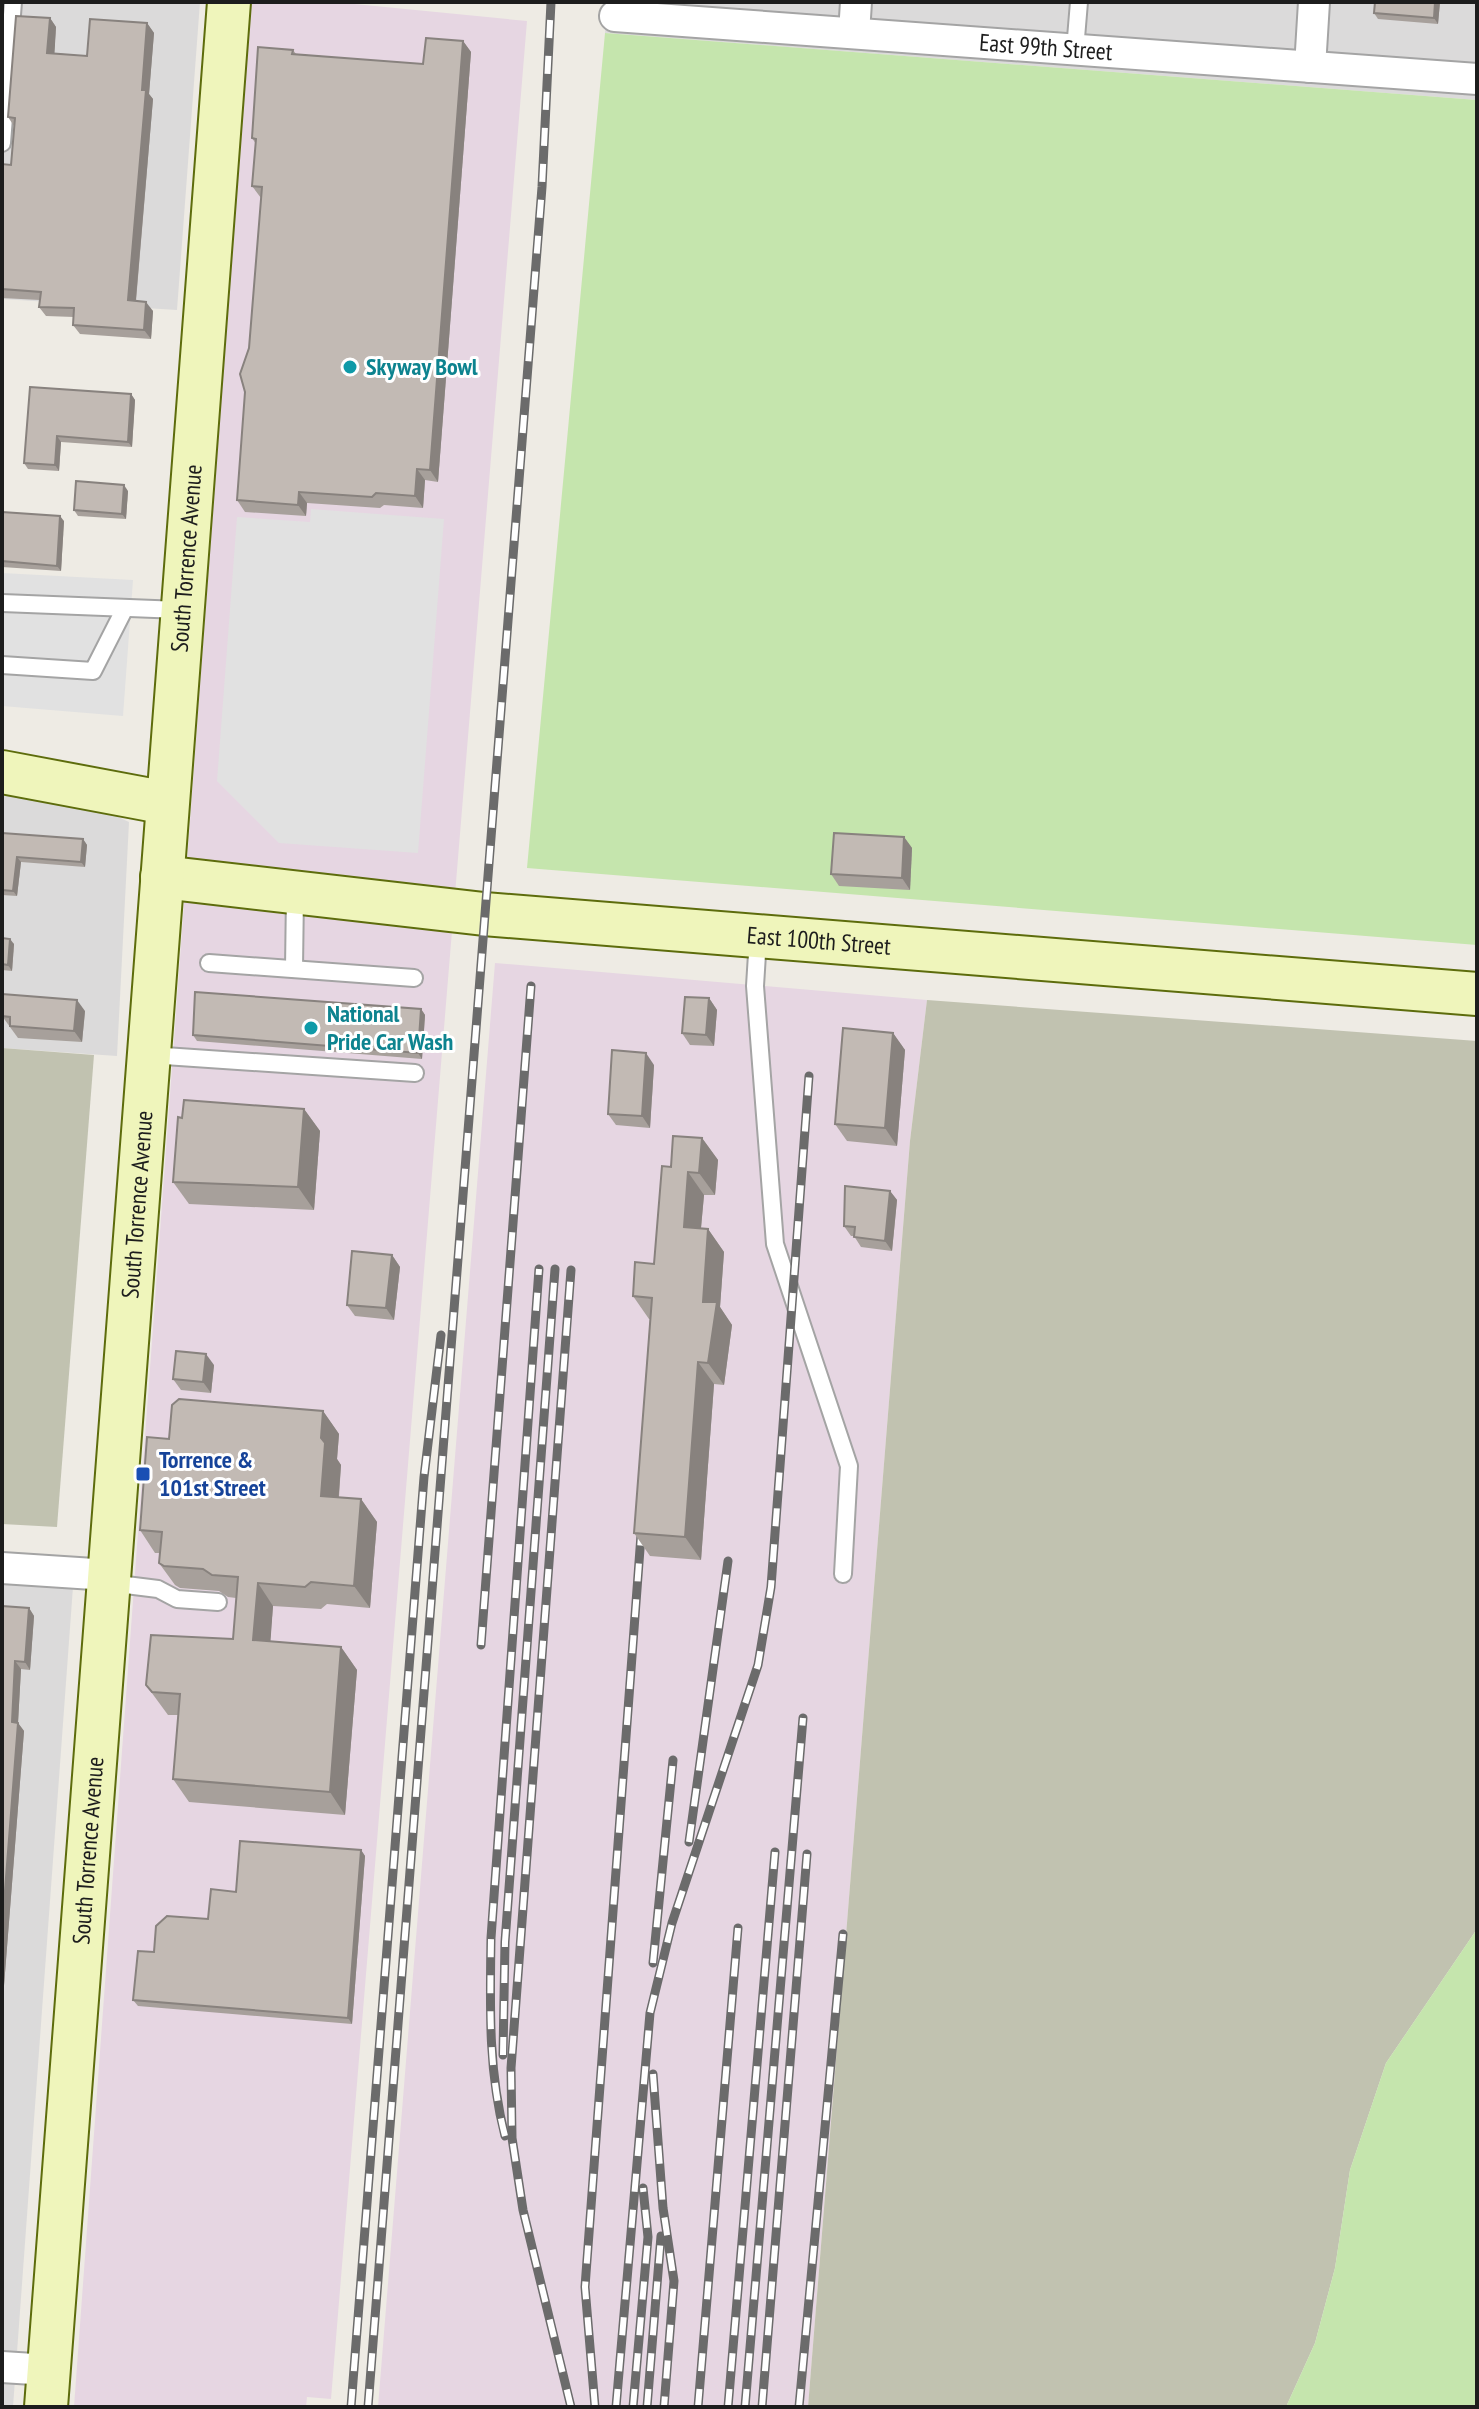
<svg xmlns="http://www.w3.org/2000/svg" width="1479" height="2409" font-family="'PT Sans Narrow',sans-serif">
  <rect width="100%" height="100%" fill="#eeebe4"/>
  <g fill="#dbdada">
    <path d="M2,2H200L177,310L2,299Z"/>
    <path d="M607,2H1477V100L605,33Z"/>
    <path d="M2,772L55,788L129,822L117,1056L2,1048Z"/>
    <path d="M2,1568L74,1573L13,2407H2Z"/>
  </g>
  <g fill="#e6d6e2">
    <path d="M250,2H334L527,21L331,2399L307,2397L306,2407H74Z"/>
    <path d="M495,963L927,1000L910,1141L808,2407H378Z"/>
  </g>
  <g fill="#c1c2b0">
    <path d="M927,1000L1477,1041V1929L1386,2063L1350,2170L1335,2268L1315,2343L1286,2407H808L910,1141Z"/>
    <path d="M2,1048L94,1055L57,1527L2,1524Z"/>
  </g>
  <g fill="#c5e5ad">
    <path d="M605,33L1477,100V945L527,868Z"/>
    <path d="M1477,1929V2407H1286L1315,2343L1335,2268L1350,2170L1386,2063Z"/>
  </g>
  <g fill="#e1e1e1">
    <path d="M311,509L444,519L418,853L279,843L217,781L237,517L310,522Z"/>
    <path d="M2,573L133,580L123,716L2,706Z"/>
  </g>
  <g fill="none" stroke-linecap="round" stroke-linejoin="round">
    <g stroke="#a4a4a4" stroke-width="20">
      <g id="service">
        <path d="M1075,50L1079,2"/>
        <path d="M2,143L13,2"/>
        <path d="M2,603L180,610"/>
        <path d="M2,665L93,671L125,608"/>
        <path d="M758,938L755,986L775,1244L849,1466L843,1574"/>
        <path d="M209,963L414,978"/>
        <path d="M294,968L295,894"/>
        <path d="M150,1055L415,1073"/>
        <path d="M110,1583L158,1589L177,1599L218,1602"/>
      </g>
    </g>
    <g stroke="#a4a4a4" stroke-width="34">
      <g id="minor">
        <path id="s1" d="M615,16L1477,79"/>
        <path d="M854,33L856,2"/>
        <path d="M1310,67L1314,2"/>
        <path d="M2,1568L109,1575"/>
        <path d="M2,2367L49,2370"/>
      </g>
    </g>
    <g stroke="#5d6c0c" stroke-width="46">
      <g id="secondary">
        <path d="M2,772L167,803"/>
        <path id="s2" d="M162,877L484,914L1477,994"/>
        <path id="s3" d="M46,2407L229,2"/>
      </g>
    </g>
    <use href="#service" stroke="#fff" stroke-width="16"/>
    <use href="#minor" stroke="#fff" stroke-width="30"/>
    <use href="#secondary" stroke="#eff5bb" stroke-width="42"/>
    <g stroke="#6b6b6b" stroke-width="9">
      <g id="rail">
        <path d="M481,1645L531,986"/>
        <path d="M689,1842L728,1561"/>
        <path d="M653,1963L673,1760"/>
        <path d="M503,2055L505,1942L555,1269"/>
        <path d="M653,2074L663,2208L674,2281L664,2407"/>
        <path d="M505,2136C488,2070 490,2006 491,1938L539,1269"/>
        <path d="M351,2407L424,1477L441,1335"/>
        <path d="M368,2407L542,187L551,2"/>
        <path d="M571,2407L523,2210L512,2138L511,2068L571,1270"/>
        <path d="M595,2407L585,2287L642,1522"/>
        <path d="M616,2407L650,2013L672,1923L758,1665L771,1587L809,1076"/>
        <path d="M633,2407L648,2237L643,2188"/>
        <path d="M647,2407L661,2236"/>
        <path d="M698,2407L738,1928"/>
        <path d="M728,2407L775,1852"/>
        <path d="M745,2407L803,1718"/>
        <path d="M762,2407L807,1854"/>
        <path d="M799,2407L843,1934"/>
      </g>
    </g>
    <use href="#rail" stroke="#fff" stroke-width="6" stroke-dasharray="18" stroke-linecap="butt"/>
  </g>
  <g fill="#a7a09b">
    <path d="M1375,2H1440L1438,24L1378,19L1374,13Z"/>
    <path d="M50,18L56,27L54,53L87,56L147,23L154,33L149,94L153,99L136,301L153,311L151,339L80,334L73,325L74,317L46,316L39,307L40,300L2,298V164L11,165L14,126L8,117Z"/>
    <path d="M463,41L471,52L438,482L425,480L423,508L384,505L380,508L307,503L306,516L245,512L237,500L261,198L252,186L256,144L252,138L293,50L296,54L423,64Z"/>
    <path d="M30,387L131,394L135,400L132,447L61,442L59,471L28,469L24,463Z"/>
    <path d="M128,491L126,519L78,516L74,510Z"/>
    <path d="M2,512L64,521L61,571L2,567Z"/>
    <path d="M2,833L83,839L87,845L85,867L21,862L17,896L2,895Z"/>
    <path d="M904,837L912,848L910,890L839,886L831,874Z"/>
    <path d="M2,938L14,944L12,971L2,970Z"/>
    <path d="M709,998L717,1010L714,1046L690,1045L682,1033Z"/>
    <path d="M421,1009L425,1015L422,1059L197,1041L193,1035Z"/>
    <path d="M85,1011L82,1042L18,1038L2,1016Z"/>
    <path d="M893,1033L905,1050L897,1146L847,1141L835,1124Z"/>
    <path d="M654,1065L650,1128L616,1125L608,1114Z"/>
    <path d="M304,1109L320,1131L314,1210L189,1204L173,1182L182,1118Z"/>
    <path d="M702,1138L718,1160L715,1195H704L701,1228L708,1229L724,1252L720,1307L732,1325L724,1385L714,1384L701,1560L650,1556L634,1533L650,1319H649L633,1296L654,1264L671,1167Z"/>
    <path d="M890,1191L897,1200L892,1251L861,1247L854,1236H851L844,1226Z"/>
    <path d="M392,1255L400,1267L394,1320L355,1316L347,1305Z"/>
    <path d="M214,1365L211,1393L181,1390L173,1379Z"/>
    <path d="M323,1411L339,1434L337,1459L341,1465L339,1497L361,1499L377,1522L370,1608L327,1604L321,1609L273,1606L270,1641L341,1647L357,1670L345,1815L189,1802L173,1779L178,1715H168L146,1685L233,1639L236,1598L228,1597L219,1591L180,1588L175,1585L159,1563L160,1553H155L140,1530L169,1439Z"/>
    <path d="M2,1606L29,1608L34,1616L30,1670L21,1669L18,1723L24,1731L2,2011Z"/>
    <path d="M361,1850L365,1856L352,2024L138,2006L133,2000L154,1952L208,1919L236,1892Z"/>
  </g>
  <g fill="#88827e">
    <path d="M1435,2H1440L1438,24L1434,18Z"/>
    <path d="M50,18L56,27L54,62L47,53Z"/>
    <path d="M147,23L154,33L149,94L153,99L135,310L128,300Z"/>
    <path d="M463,41L471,52L438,482L430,470Z"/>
    <path d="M146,302L153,311L151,339L144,330Z"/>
    <path d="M131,394L135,400L132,447L128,442Z"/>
    <path d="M57,436L61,442L59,471L55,465Z"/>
    <path d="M417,469L425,480L423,508L415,496Z"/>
    <path d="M124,485L128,491L126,519L122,514Z"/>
    <path d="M299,492L307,503L306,516L298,505Z"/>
    <path d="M60,516L64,521L61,571L57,566Z"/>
    <path d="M904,837L912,848L910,890L902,878Z"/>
    <path d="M83,839L87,845L85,867L81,862Z"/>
    <path d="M17,857L21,862L17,896L13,891Z"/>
    <path d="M10,939L14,944L12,971L8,965Z"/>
    <path d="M709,998L717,1010L714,1046L706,1035Z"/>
    <path d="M77,1000L85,1011L82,1042L74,1031Z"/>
    <path d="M421,1009L425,1015L422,1059L418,1053Z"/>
    <path d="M893,1033L905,1050L897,1146L885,1128Z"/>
    <path d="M646,1053L654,1065L650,1128L642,1116Z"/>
    <path d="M304,1109L320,1131L314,1210L298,1187Z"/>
    <path d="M702,1138L718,1160L715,1195L699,1173Z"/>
    <path d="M688,1172L704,1195L699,1249L684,1227Z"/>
    <path d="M890,1191L897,1200L892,1251L885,1241Z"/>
    <path d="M708,1229L724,1252L720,1307L732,1325L724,1385L708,1363L703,1302Z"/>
    <path d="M392,1255L400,1267L394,1320L386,1308Z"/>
    <path d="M206,1354L214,1365L211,1393L203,1382Z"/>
    <path d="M698,1362L714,1384L701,1560L685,1537Z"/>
    <path d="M323,1411L339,1434L337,1459L341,1465L337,1518L321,1496V1438Z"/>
    <path d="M361,1499L377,1522L370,1608L354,1586Z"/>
    <path d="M258,1583L273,1606L269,1662L253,1640Z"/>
    <path d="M29,1608L34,1616L30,1670L25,1662Z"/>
    <path d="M341,1647L357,1670L345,1815L330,1792Z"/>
    <path d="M15,1661L21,1669L18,1723L24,1731L2,2011V1929Z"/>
    <path d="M361,1850L365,1856L352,2024L348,2018Z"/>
  </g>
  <g fill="#c2bab4" stroke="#88827e" stroke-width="2">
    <path d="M1375,2H1435L1434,18L1374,13Z"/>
    <path d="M16,16L50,18L47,53L87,56L90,19L147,23L142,90H146L128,300L146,302L144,330L73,325L74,308L39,307L41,292L2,289V164L11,165L15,118L8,117Z"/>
    <path d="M426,38L463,41L430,470L417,469L415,496L376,493L372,497L299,492L298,505L237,500L245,392L240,374L249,348L262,187L252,186L256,139L252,138L258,47L293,50L292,54L423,64Z"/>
    <path d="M30,387L131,394L128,442L57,436L55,465L24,463Z"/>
    <path d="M76,481L124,485L122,514L74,510Z"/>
    <path d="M2,512L60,516L57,566L2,561Z"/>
    <path d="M2,833L83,839L81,862L17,857L13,891L2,890Z"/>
    <path d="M834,833L904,837L902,878L831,874Z"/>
    <path d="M2,938L10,939L8,965L2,964Z"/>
    <path d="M195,992L421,1009L418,1053L193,1035Z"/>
    <path d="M2,994L77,1000L74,1031L10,1026V1017L2,1016Z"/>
    <path d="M685,997L709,998L706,1035L682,1033Z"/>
    <path d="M843,1028L893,1033L885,1128L835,1124Z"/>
    <path d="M612,1050L646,1053L642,1116L608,1114Z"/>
    <path d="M184,1100L304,1109L298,1187L173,1182L178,1117L182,1118Z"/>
    <path d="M673,1136L702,1138L699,1173L688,1172L684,1227L708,1229L703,1302H717L708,1363L698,1362L685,1537L634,1533L652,1298L633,1296L635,1262L654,1264L662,1166L671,1167Z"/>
    <path d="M845,1186L890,1191L885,1241L854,1237L855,1227L844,1226Z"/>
    <path d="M352,1251L392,1255L386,1308L347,1305Z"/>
    <path d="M176,1351L206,1354L203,1382L173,1379Z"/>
    <path d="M179,1399L323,1411L321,1438L325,1443L321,1496L361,1499L354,1586L311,1582L305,1587L258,1583L253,1640L341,1647L330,1792L173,1779L180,1694L152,1692L146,1685L151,1635L233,1639L238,1577L212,1575L203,1569L164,1566L159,1563L162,1532L140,1530L147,1437L169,1439L172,1405Z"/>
    <path d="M2,1606L29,1608L25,1662L15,1661L12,1722L18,1723L2,1929Z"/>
    <path d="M240,1841L361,1850L348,2018L133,2000L138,1951L154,1952L156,1926L167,1916L208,1919L211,1889L236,1892Z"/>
  </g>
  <g fill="#0f9aa8" stroke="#fff" stroke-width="3">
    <circle cx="350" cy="367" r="8"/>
    <circle cx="311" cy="1028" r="8"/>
  </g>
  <rect fill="#1a4fb4" stroke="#fff" stroke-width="3" x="135" y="1466" width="16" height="16" rx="4"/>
  <g text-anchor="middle" stroke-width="6" stroke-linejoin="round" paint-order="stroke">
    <g font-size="24" fill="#1d1d1d" stroke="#fff">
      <text dy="8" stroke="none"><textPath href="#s1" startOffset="432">East 99th Street</textPath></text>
      <text dy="8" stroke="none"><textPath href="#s3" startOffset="1854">South Torrence Avenue</textPath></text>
      <text dy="8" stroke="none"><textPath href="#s2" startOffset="660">East 100th Street</textPath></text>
      <text dy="8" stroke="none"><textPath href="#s3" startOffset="1206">South Torrence Avenue</textPath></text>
      <text dy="8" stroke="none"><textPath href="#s3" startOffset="558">South Torrence Avenue</textPath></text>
    </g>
    <g font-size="24" font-weight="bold" fill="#0d838f" stroke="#fff" text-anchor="start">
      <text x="366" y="375">Skyway Bowl</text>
      <text x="327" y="1022">National<tspan x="327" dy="28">Pride Car Wash</tspan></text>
    </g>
    <g font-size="24" font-weight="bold" fill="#164399" stroke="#fff" text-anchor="start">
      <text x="159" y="1468">Torrence &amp;<tspan x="159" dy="28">101st Street</tspan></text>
    </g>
  </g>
  <rect width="1479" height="2409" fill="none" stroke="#1d1d1d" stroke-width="8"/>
</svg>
